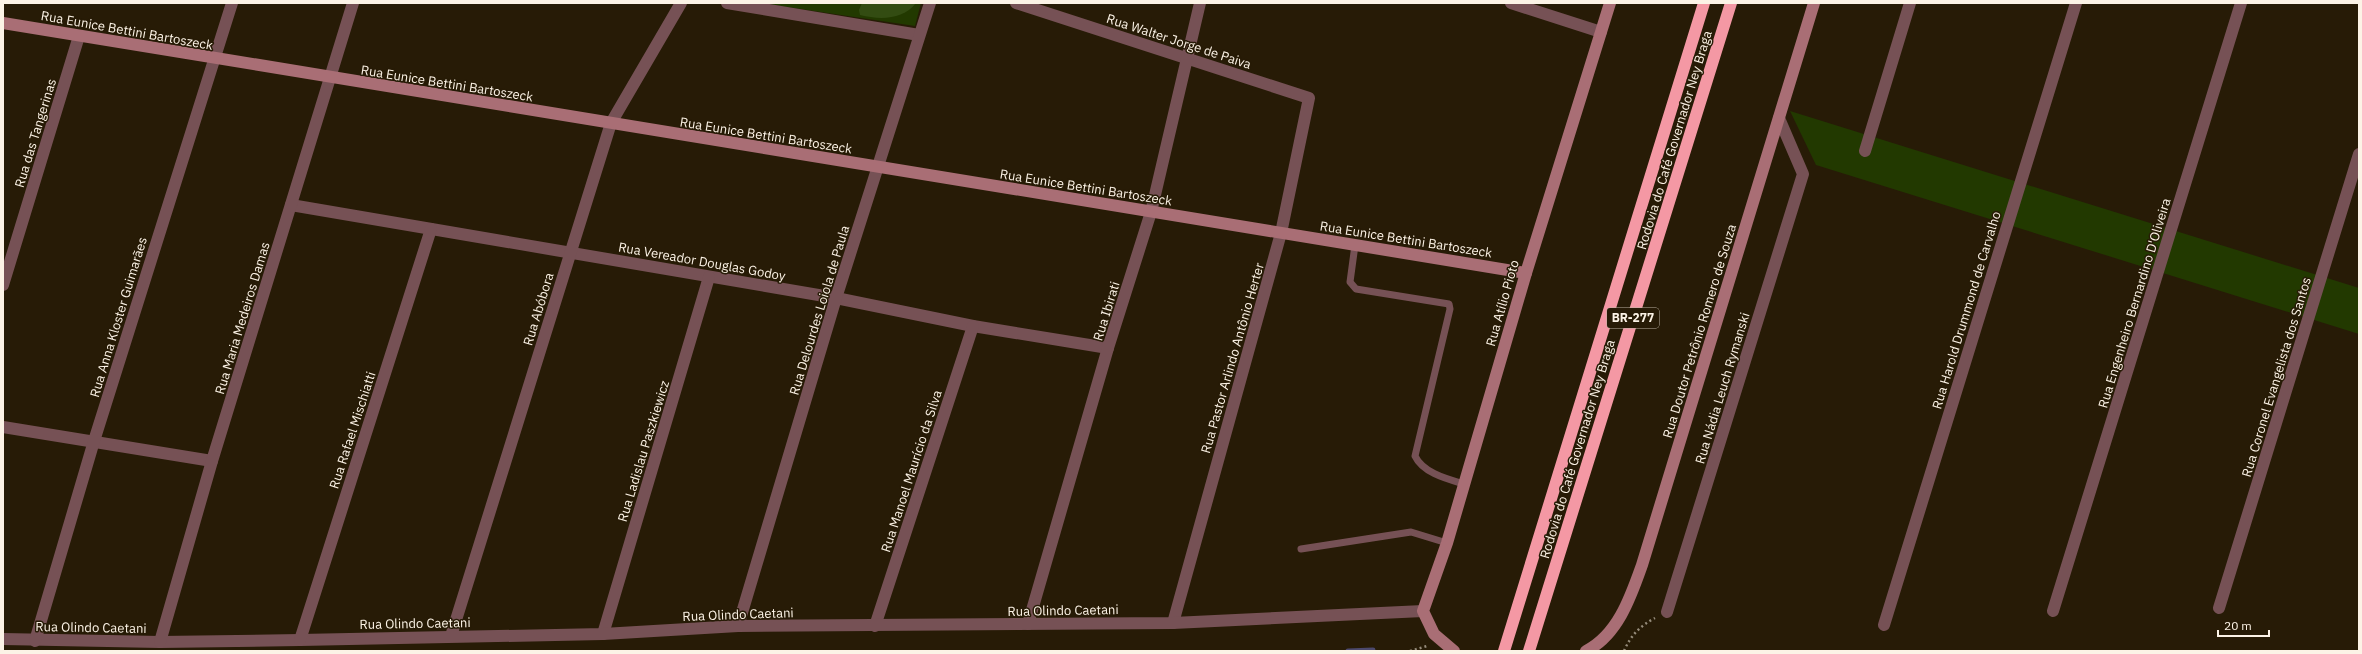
<svg xmlns="http://www.w3.org/2000/svg" width="2362" height="654" font-family="'IBM Plex Sans',sans-serif">
  <rect width="100%" height="100%" fill="#271b06"/>
  <g fill="#223900">
    <path d="M761,3H921L915,26Z"/>
    <path d="M1790,111L2359,288V334L1816,165Z"/>
  </g>
  <path fill="#334c12" d="M862,3H916C903,20 880,20 860,15L859,10Z"/>
  <g fill="none" stroke-linecap="round" stroke-linejoin="round">
    <path stroke="#4c496d" stroke-width="5" d="M1348,651L1373,650"/>
    <g stroke="#968c7b" stroke-width="2.5" stroke-dasharray="2 3" stroke-linecap="butt">
      <path d="M1410,651L1427,646"/>
      <path d="M1624,651C1631,635 1640,626 1655,618"/>
    </g>
    <g stroke="#765155" stroke-width="7">
      <path d="M1355,245L1350,282L1356,289L1449,304L1450,309L1415,456C1423,473 1447,479 1464,484"/>
      <path d="M1301,549L1411,532L1447,543"/>
    </g>
    <g stroke="#765155" stroke-width="12">
      <path d="M727,3L919,35"/>
      <path d="M1016,3L1309,98L1281,233L1173,623"/>
      <path d="M1511,3L1601,32"/>
      <path d="M1865,151L1910,3"/>
      <path d="M291,205L836,298L973,326L1108,348"/>
      <path d="M3,285L79,36"/>
      <path d="M3,427L212,461"/>
      <path d="M2219,608L2359,154"/>
      <path d="M2053,611L2241,3"/>
      <path d="M1667,612L1803,174L1779,118"/>
      <path d="M1028,624L1108,348L1151,212L1200,3"/>
      <path d="M1884,625L2076,3"/>
      <path d="M738,626L836,298L930,3"/>
      <path d="M875,626L973,326"/>
      <path d="M603,634L709,277"/>
      <path d="M451,636L611,123L681,3"/>
      <path d="M3,639L160,642L300,640L603,634L738,626L1173,623L1423,611"/>
      <path d="M300,640L431,229"/>
      <path d="M35,641L94,441L232,3"/>
      <path d="M160,642L212,461L353,3"/>
    </g>
    <g stroke="#a96e75" stroke-width="12">
      <path d="M3,23L1526,273"/>
      <path d="M1454,651L1434,634L1423,611L1447,543L1526,273L1610,3"/>
      <path d="M1586,651C1618,635 1631,596 1642,565L1814,3"/>
    </g>
    <g stroke="#f498a4" stroke-width="12">
      <path d="M1504,651L1704,3"/>
      <path d="M1529,651L1731,3"/>
    </g>
  </g>
  <g text-anchor="middle" stroke-width="3" stroke-linejoin="round" paint-order="stroke">
    <rect fill="#271b06" stroke="#bcb2a3" stroke-width="1" x="1607" y="308" width="52" height="20" rx="3"/>
    <g font-size="12" font-weight="bold" fill="#fcf3e6">
      <text x="1633" y="322">BR-277</text>
    </g>
    <g font-size="13" fill="#fcf3e6" stroke="#271b06">
      <text transform="translate(127 30) rotate(10)" y="5">Rua Eunice Bettini Bartoszeck</text>
      <text transform="translate(1179 41) rotate(18)" y="5">Rua Walter Jorge de Paiva</text>
      <text transform="translate(447 83) rotate(9)" y="5">Rua Eunice Bettini Bartoszeck</text>
      <text transform="translate(35 133) rotate(-73)" y="5">Rua das Tangerinas</text>
      <text transform="translate(766 135) rotate(9)" y="5">Rua Eunice Bettini Bartoszeck</text>
      <text transform="translate(1674 140) rotate(-73)" y="5">Rodovia do Café Governador Ney Braga</text>
      <text transform="translate(1086 187) rotate(9)" y="5">Rua Eunice Bettini Bartoszeck</text>
      <text transform="translate(1406 239) rotate(9)" y="5">Rua Eunice Bettini Bartoszeck</text>
      <text transform="translate(702 261) rotate(10)" y="5">Rua Vereador Douglas Godoy</text>
      <text transform="translate(1502 303) rotate(-74)" y="5">Rua Atílio Pioto</text>
      <text transform="translate(2134 303) rotate(-73)" y="5">Rua Engenheiro Bernardino D'Oliveira</text>
      <text transform="translate(538 309) rotate(-73)" y="5">Rua Abóbora</text>
      <text transform="translate(819 310) rotate(-73)" y="5">Rua Delourdes Loiola de Paula</text>
      <text transform="translate(1966 310) rotate(-73)" y="5">Rua Harold Drummond de Carvalho</text>
      <text transform="translate(1106 311) rotate(-73)" y="5">Rua Ibirati</text>
      <text transform="translate(118 317) rotate(-73)" y="5">Rua Anna Kloster Guimarães</text>
      <text transform="translate(242 318) rotate(-73)" y="5">Rua Maria Medeiros Damas</text>
      <text transform="translate(1699 331) rotate(-73)" y="5">Rua Doutor Petrônio Romero de Souza</text>
      <text transform="translate(1232 358) rotate(-74)" y="5">Rua Pastor Arlindo Antônio Herter</text>
      <text transform="translate(2276 377) rotate(-73)" y="5">Rua Coronel Evangelista dos Santos</text>
      <text transform="translate(1722 388) rotate(-73)" y="5">Rua Nádia Leuch Rymanski</text>
      <text transform="translate(352 430) rotate(-72)" y="5">Rua Rafael Mischiatti</text>
      <text transform="translate(1577 449) rotate(-73)" y="5">Rodovia do Café Governador Ney Braga</text>
      <text transform="translate(643 451) rotate(-73)" y="5">Rua Ladislau Paszkiewicz</text>
      <text transform="translate(911 471) rotate(-72)" y="5">Rua Manoel Maurício da Silva</text>
      <text transform="translate(1063 610) rotate(-1)" y="5">Rua Olindo Caetani</text>
      <text transform="translate(738 614) rotate(-2)" y="5">Rua Olindo Caetani</text>
      <text transform="translate(415 623) rotate(-1)" y="5">Rua Olindo Caetani</text>
      <text transform="translate(91 627) rotate(1)" y="5">Rua Olindo Caetani</text>
    </g>
  </g>
  <rect width="2362" height="654" fill="none" stroke="#fcf3e6" stroke-width="8"/>
  <path d="M2218 630v6h51v-6" fill="none" stroke="#fcf3e6" stroke-width="2"/>
  <text x="2224" y="630" font-size="12" fill="#fcf3e6" stroke="#271b06" stroke-width="3" paint-order="stroke">20 m</text>
</svg>
